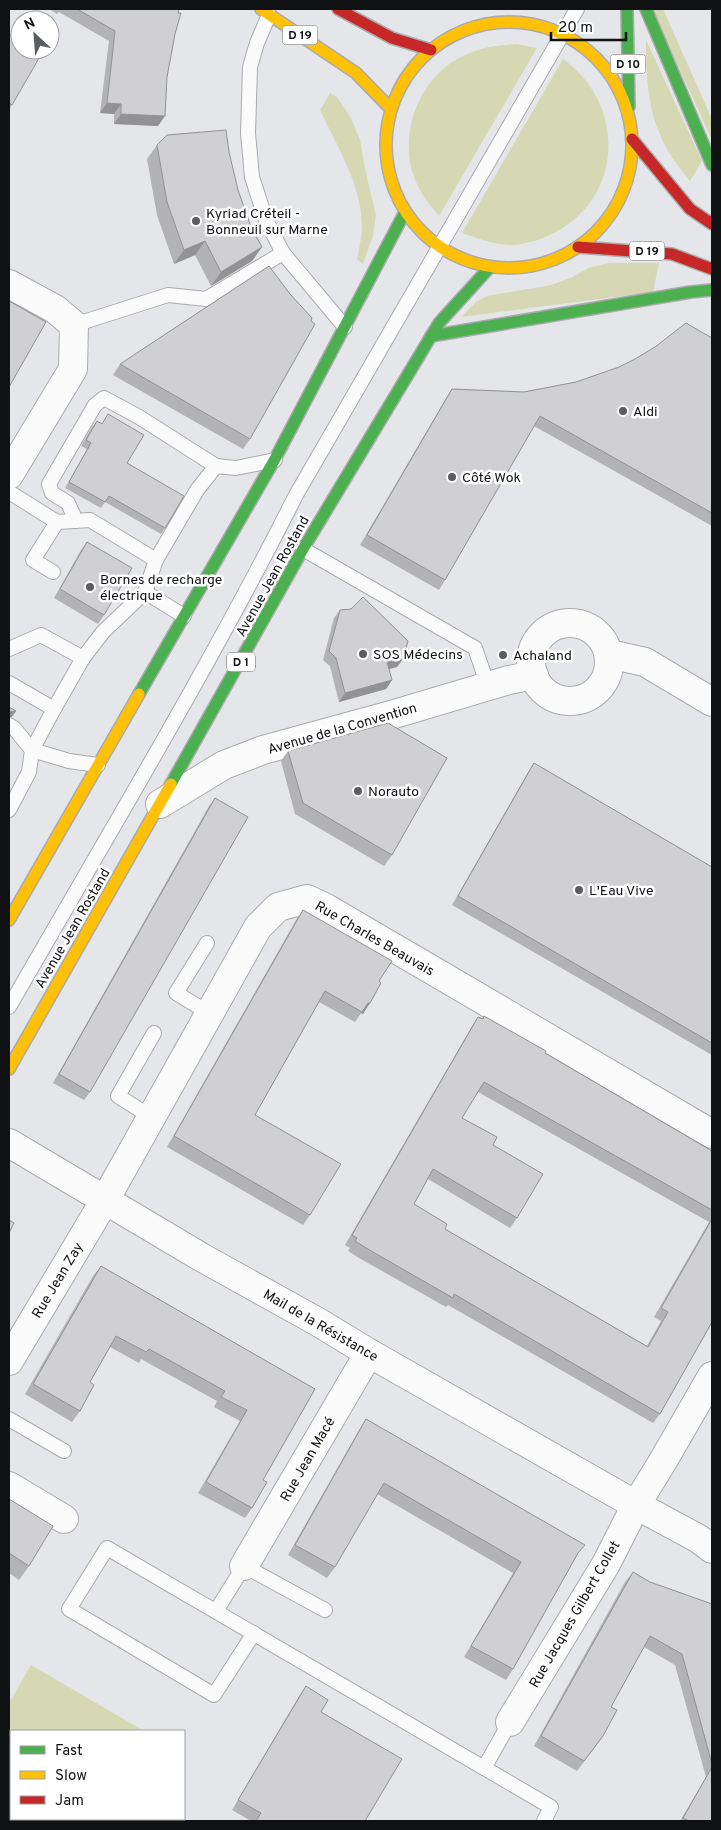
<svg xmlns="http://www.w3.org/2000/svg" width="721" height="1830" font-family="Overpass,sans-serif">
  <rect width="100%" height="100%" fill="#e5e6ea"/>
  <g fill="#d6d8b3">
    <path d="M652,9H663L712,119V140Z"/>
    <path d="M646,40L702,161L690,181C678,166 666,151 659,132C647,104 646,70 646,40Z"/>
    <path d="M517,44L537,48L439,216C428,203 417,189 412,171C400,127 422,74 465,55C482,47 498,45 517,44Z"/>
    <path d="M563,59C626,104 624,197 554,233C542,239 527,244 514,245C495,245 479,239 462,233Z"/>
    <path d="M330,93L337,97L351,118L360,140L365,169L376,215L373,236L363,264L357,259C359,248 362,237 362,225C361,184 337,146 320,110Z"/>
    <path d="M609,263H659L653,292L461,317L476,302L487,296L551,285L573,277L588,268Z"/>
    <path d="M31,1665L144,1731H11V1819H104L103,1821H9V1703Z"/>
  </g>
  <g fill="none" stroke-linecap="round" stroke-linejoin="round">
    <g stroke="#aaabae" stroke-width="16">
      <g id="lane">
        <path d="M269,15L257,43L250,67L248,133L252,177L266,220L283,253L345,327"/>
        <path d="M74,325L168,295L206,299L283,253"/>
        <path d="M9,492L57,522L90,520L156,560L145,592L103,632L83,658"/>
        <path d="M76,521L68,503L52,493L49,484L95,405L104,398L139,417L216,466"/>
        <path d="M303,549L475,648L488,686"/>
        <path d="M156,560L197,490L216,466L236,468L275,460"/>
        <path d="M53,572L33,560L57,522"/>
        <path d="M145,592L184,616"/>
        <path d="M9,649L41,635L83,658L54,709"/>
        <path d="M9,683L54,709L32,750L29,772L9,810"/>
        <path d="M9,725L14,728L32,750L69,761L98,765"/>
        <path d="M207,943L176,993L209,1013"/>
        <path d="M9,1007C106,838 208,670 296,495L577,9"/>
        <path d="M151,1117L118,1096L154,1033"/>
        <path d="M9,1419L64,1451"/>
        <path d="M216,1611L244,1566L325,1610"/>
        <path d="M254,1633L214,1695L69,1609L107,1548L551,1807L544,1821"/>
        <path d="M484,1768L510,1722"/>
      </g>
    </g>
    <g stroke="#aaabae" stroke-width="30">
      <g id="street">
        <path d="M9,284L55,309L74,325L73,369L9,475"/>
        <circle cx="570" cy="662" r="39"/>
        <path d="M609,654L645,662L712,702"/>
        <path d="M160,804L224,765L263,750L391,715L509,680L534,675"/>
        <path d="M9,1143L201,1257L318,1322L369,1353L636,1505L699,1539L712,1549"/>
        <path d="M9,1361L105,1200L258,927L278,907L307,899L326,908L712,1134"/>
        <path d="M9,1486L64,1519"/>
        <path d="M244,1566L369,1353"/>
        <path d="M510,1722L606,1564L636,1505L663,1461L712,1376"/>
      </g>
    </g>
    <g stroke="#aaabae" stroke-width="14">
      <g id="fast">
        <path d="M627,9L629,107"/>
        <path d="M646,9L712,165"/>
        <path d="M431,336L691,292L712,290"/>
        <path d="M139,694L275,459L405,212"/>
        <path d="M171,784L303,549L439,323L490,267"/>
      </g>
    </g>
    <g stroke="#aaabae" stroke-width="14">
      <g id="slow">
        <path d="M261,9L356,73L391,109"/>
        <circle cx="509" cy="145" r="123"/>
        <path d="M9,920L139,694"/>
        <path d="M9,1069L171,784"/>
      </g>
    </g>
    <g stroke="#aaabae" stroke-width="14">
      <g id="jam">
        <path d="M338,9L392,38L431,50"/>
        <path d="M632,139L690,209L712,224"/>
        <path d="M578,247L672,254L712,269"/>
      </g>
    </g>
    <use href="#lane" stroke="#fbfbfc" stroke-width="14"/>
    <use href="#street" stroke="#fbfbfc" stroke-width="28"/>
    <use href="#fast" stroke="#4caf50" stroke-width="11"/>
    <use href="#slow" stroke="#ffc107" stroke-width="11"/>
    <use href="#jam" stroke="#c62828" stroke-width="11"/>
  </g>
  <g fill="#b3b2b5" fill-rule="evenodd">
    <path d="M49,9H179L158,126L114,124V114L100,113L109,41L59,12L57,14Z"/>
    <path d="M20,33L12,105L9,110V34L16,38Z"/>
    <path d="M157,145L229,152L238,190L251,227L262,247L252,261L211,286L195,255L174,264L157,215L147,159Z"/>
    <path d="M712,338V526L652,492L534,426L445,580L439,590L360,545L446,398L452,389L524,392L576,382Z"/>
    <path d="M120,364L250,439L243,449L113,375Z"/>
    <path d="M108,414L127,463L165,528L161,534L105,502L101,508L65,488L87,449L81,446L92,427L97,421L102,424Z"/>
    <path d="M87,542L104,615L98,624L54,598L81,550Z"/>
    <path d="M340,610L403,659L397,667L389,669L392,680L386,689L339,702L330,666L323,660L334,618Z"/>
    <path d="M288,751L392,855L384,866L295,814L281,761Z"/>
    <path d="M534,763L712,867V1055L452,905L528,772Z"/>
    <path d="M215,798L90,1092L84,1100L53,1083L209,806Z"/>
    <path d="M303,910L379,981L363,1014L361,1013L355,1022L319,1002L255,1115L310,1215L303,1225L167,1147L296,920Z"/>
    <path d="M484,1016L545,1053L712,1151V1322L660,1414L653,1423L448,1305L446,1307L359,1258L348,1251L350,1248L345,1245L472,1026L478,1017L482,1019ZM478,1092L709,1222L654,1317L661,1321L647,1346L445,1229L414,1204L428,1179L510,1228L517,1218L493,1145L462,1118Z"/>
    <path d="M101,1266L315,1389L263,1480L252,1508L245,1518L198,1493L240,1421L214,1407L217,1401L141,1359L139,1363L110,1347L90,1382L80,1411L72,1422L25,1394L93,1276Z"/>
    <path d="M366,1419L576,1557L513,1669L506,1680L464,1657L513,1573L377,1494L335,1567L327,1578L288,1555L359,1430Z"/>
    <path d="M9,1499L29,1566L19,1580L9,1573Z"/>
    <path d="M633,1572L650,1582L712,1604V1821H680L706,1777L675,1665L644,1647L611,1707L596,1746L577,1771L534,1746L625,1582Z"/>
    <path d="M306,1686L321,1712L365,1821H251L232,1810L299,1696Z"/>
  </g>
  <g fill="#929193">
    <path d="M107,103L121,104L114,114L100,113Z"/>
    <path d="M121,114L165,116L158,126L114,124Z"/>
    <path d="M205,241L195,255L174,264L184,250Z"/>
    <path d="M262,247L252,261L211,286L221,272Z"/>
    <path d="M403,659L397,667L381,671L387,662Z"/>
    <path d="M392,680L386,689L339,702L345,693Z"/>
    <path d="M9,711H16L12,717H9Z"/>
    <path d="M368,1003H370L363,1014L361,1013L355,1022Z"/>
  </g>
  <g fill="#d0cfd2" stroke="#929193">
    <path d="M77,9H179L178,13H181L175,34L167,77L165,116L121,114V104L107,103L115,31Z"/>
    <path d="M20,33V50H39V51L42,53L12,105L9,103V34L17,38Z"/>
    <path d="M226,130L229,152L238,190L251,227L262,247L221,272L205,241L184,250L167,202L157,145L167,135Z"/>
    <path d="M269,266L290,294L312,318L311,321L315,324L250,439L120,364Z"/>
    <path d="M9,301L46,322L9,387Z"/>
    <path d="M686,323L712,338V513L540,416L445,580L367,535L452,389L524,392L576,382L619,367L635,359L655,347Z"/>
    <path d="M108,414L144,435L127,463L184,496L165,528L109,496L105,502L69,482L91,443L86,440L97,421L102,424Z"/>
    <path d="M87,542L132,568L104,615L60,589Z"/>
    <path d="M363,597L408,641L403,659L387,662L392,680L345,693L336,658L329,651L340,610L351,609Z"/>
    <path d="M9,707L16,711L9,712Z"/>
    <path d="M388,723L447,758L392,855L303,803L288,751Z"/>
    <path d="M534,763L712,867V1043L458,896Z"/>
    <path d="M215,798L248,817L90,1092L59,1074Z"/>
    <path d="M303,910L392,961L379,981L381,983L370,1003H368L362,1012L325,991L255,1115L341,1164L310,1215L174,1136Z"/>
    <path d="M484,1016L546,1051L545,1053L712,1151V1210L484,1082L462,1118L497,1137L493,1145L543,1174L517,1218L433,1169L414,1204L447,1224L445,1229L648,1347L668,1312L661,1308L712,1219V1322L660,1414L454,1294L453,1298L366,1248L355,1241L357,1238L352,1235L478,1017L483,1019Z"/>
    <path d="M9,1220L14,1223L9,1233Z"/>
    <path d="M101,1266L315,1389L263,1480L267,1482L252,1508L206,1482L247,1410L221,1397L225,1391L149,1349L146,1352L116,1336L90,1382L94,1385L80,1411L33,1384Z"/>
    <path d="M366,1419L585,1545L578,1553L513,1669L471,1646L521,1562L384,1483L335,1567L295,1545Z"/>
    <path d="M9,1499L53,1526L29,1566L9,1553Z"/>
    <path d="M633,1572L650,1582L712,1604V1764L682,1654L650,1636L611,1707L617,1710L603,1736L584,1761L541,1736Z"/>
    <path d="M306,1686L328,1700L321,1712L402,1759L365,1821H256L261,1813L238,1800Z"/>
    <path d="M712,1767V1821H689L683,1818Z"/>
    <path d="M164,1819H182L186,1821H162Z"/>
  </g>
  <g fill="#5b5c5e" stroke="#fff" stroke-width="2">
    <circle cx="196" cy="221" r="5"/>
    <circle cx="623" cy="411" r="5"/>
    <circle cx="452" cy="477" r="5"/>
    <circle cx="90" cy="587" r="5"/>
    <circle cx="363" cy="654" r="5"/>
    <circle cx="503" cy="655" r="5"/>
    <circle cx="358" cy="791" r="5"/>
    <circle cx="579" cy="890" r="5"/>
  </g>
  <g text-anchor="middle" stroke-width="5" stroke-linejoin="round" paint-order="stroke">
    <g fill="#fff" stroke="#58585a" stroke-width="1">
      <rect x="282.5" y="25.5" width="35" height="19" rx="4"/>
      <rect x="610.5" y="54.5" width="35" height="19" rx="4"/>
      <rect x="629.5" y="241.5" width="35" height="19" rx="4"/>
      <rect x="227" y="652.5" width="28" height="19" rx="4"/>
    </g>
    <g font-size="12" font-weight="bold" fill="#101113">
      <text x="300" y="39">D 19</text>
      <text x="628" y="68">D 10</text>
      <text x="647" y="255">D 19</text>
      <text x="241" y="666">D 1</text>
    </g>
    <g font-size="14" fill="#101113" stroke="#fff" text-anchor="start">
      <text x="206" y="218">Kyriad Créteil -<tspan x="206" dy="16">Bonneuil sur Marne</tspan></text>
      <text x="633" y="416">Aldi</text>
      <text x="462" y="482">Côté Wok</text>
      <text x="100" y="584">Bornes de recharge<tspan x="100" dy="16">électrique</tspan></text>
      <text x="373" y="659">SOS Médecins</text>
      <text x="513" y="660">Achaland</text>
      <text x="368" y="796">Norauto</text>
      <text x="589" y="895">L'Eau Vive</text>
    </g>
    <g font-size="14" fill="#101113" stroke="#fff">
      <text transform="translate(272 576) rotate(-61)" y="5">Avenue Jean Rostand</text>
      <text transform="translate(342 728) rotate(-16)" y="5">Avenue de la Convention</text>
      <text transform="translate(72 928) rotate(-60)" y="5">Avenue Jean Rostand</text>
      <text transform="translate(375 938) rotate(30)" y="5">Rue Charles Beauvais</text>
      <text transform="translate(57 1280) rotate(-59)" y="5">Rue Jean Zay</text>
      <text transform="translate(321 1325) rotate(30)" y="5">Mail de la Résistance</text>
      <text transform="translate(307 1459) rotate(-60)" y="5">Rue Jean Macé</text>
      <text transform="translate(574 1614) rotate(-60)" y="5">Rue Jacques Gilbert Collet</text>
    </g>
  </g>
  <rect width="721" height="1830" fill="none" stroke="#101113" stroke-width="20"/>
  <rect x="10" y="1730" width="175" height="90" fill="#ffffff" stroke="#9fa0a1"/>
  <rect x="20" y="1746" width="25" height="8" fill="#4caf50" stroke="#9fa0a1"/>
  <text x="55" y="1755" font-size="15" fill="#101113">Fast</text>
  <rect x="20" y="1771" width="25" height="8" fill="#ffc107" stroke="#9fa0a1"/>
  <text x="55" y="1780" font-size="15" fill="#101113">Slow</text>
  <rect x="20" y="1796" width="25" height="8" fill="#c62828" stroke="#9fa0a1"/>
  <text x="55" y="1805" font-size="15" fill="#101113">Jam</text>
  <g transform="translate(35 35) rotate(334)"><circle r="24" fill="#ffffff" stroke="#9fa0a1"/>
  <path d="M0-4L9 19L0 12L-9 19Z" fill="#5b5c5e"/>
  <text y="-8" font-size="14" font-weight="bold" text-anchor="middle" fill="#101113">N</text>
  </g>
  <path d="M551 32v8h75v-8" fill="none" stroke="#101113" stroke-width="2.5"/>
  <text x="558" y="32" font-size="15" fill="#101113" stroke="#ffffff" stroke-width="4" paint-order="stroke">20 m</text>
</svg>
